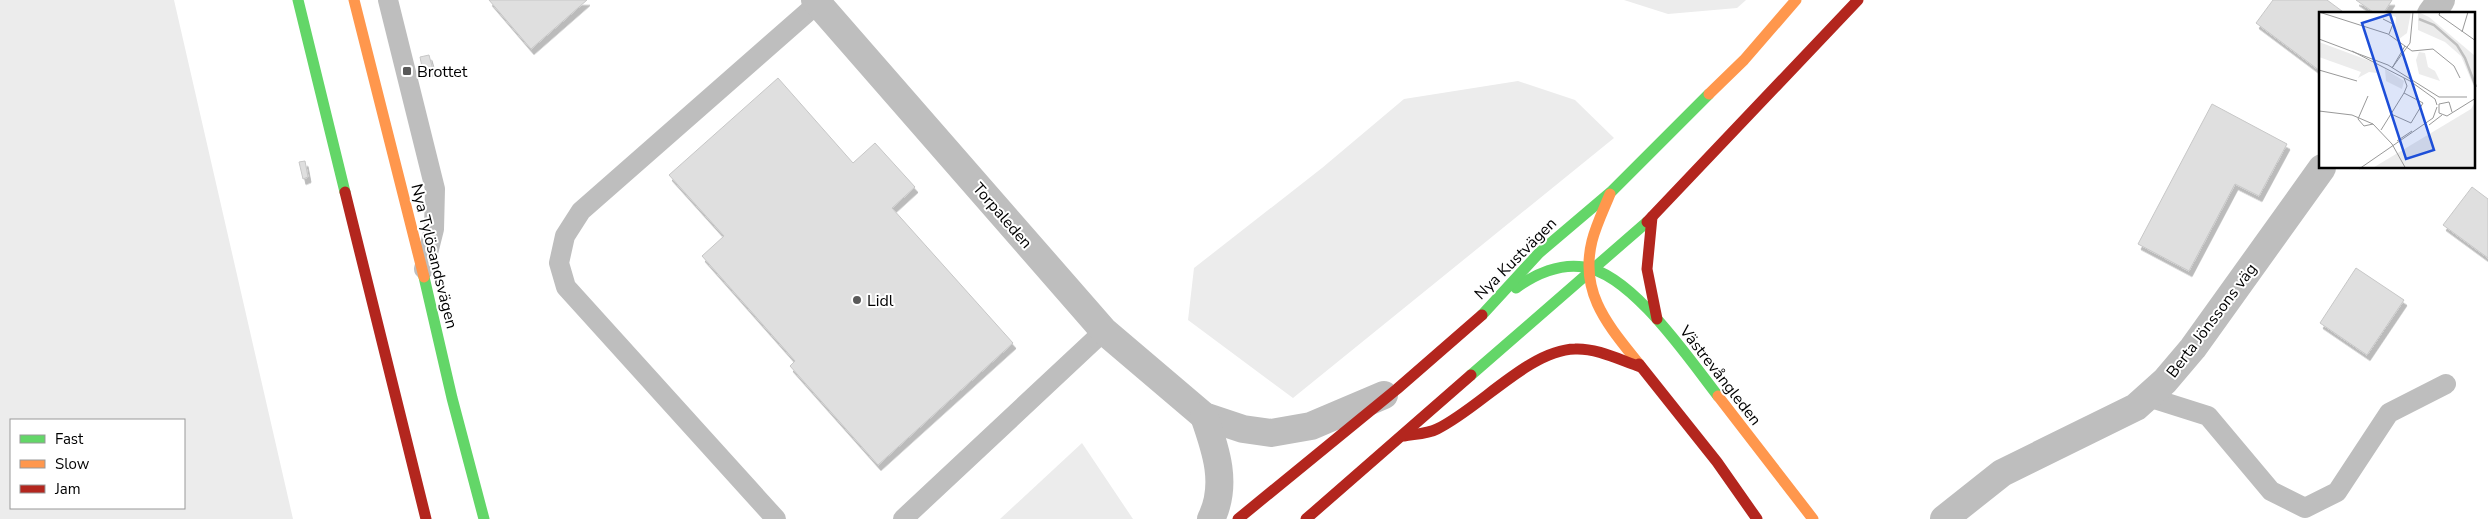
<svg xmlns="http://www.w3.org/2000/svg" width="2488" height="519" font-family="'Nunito Sans',sans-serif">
  <defs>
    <filter id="shadow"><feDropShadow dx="3" dy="5.5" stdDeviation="0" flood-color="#0004"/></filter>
  </defs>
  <rect width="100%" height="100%" fill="#fff"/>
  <g fill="#ececec" fill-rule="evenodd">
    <path d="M0,0H174L293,519H0ZM11,420H184V508H11Z"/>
    <path d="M1624,0H1746L1737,8L1668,14Z"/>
    <path d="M1518,81L1575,100L1614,138L1293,398L1188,320L1194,268L1322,168L1404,99Z"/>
    <path d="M1082,443L1133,519H1000Z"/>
  </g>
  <g fill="#dfdfdf" stroke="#c7c7c7" filter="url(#shadow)">
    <path d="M489,0H587L531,49Z"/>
    <path d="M2273,0H2327L2346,14H2320V71L2256,23Z"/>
    <path d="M2356,0H2392L2383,14H2376Z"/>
    <path d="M429,55L433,70L423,72L420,57Z"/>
    <path d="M778,78L853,163L875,143L915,187L892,208L1013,343L878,465L790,366L795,361L702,256L724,236L669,175Z"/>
    <path d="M2212,104L2287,144L2259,196L2235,184L2189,271L2138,244Z"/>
    <path d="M305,161L308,177L303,179L299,162Z"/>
    <path d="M2472,187L2488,199V258L2443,225Z"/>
    <path d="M2356,268L2404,300L2367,355L2320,323Z"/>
  </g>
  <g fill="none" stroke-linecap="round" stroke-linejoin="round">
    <g stroke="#bebebe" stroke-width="20">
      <path d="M388,0L435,189L434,229L424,269"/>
      <path d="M2148,397L2208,416L2271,491L2305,508L2337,492L2389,413L2446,384"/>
      <path d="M776,519L566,287L559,263L565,236L581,211L818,3"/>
      <path d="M903,519L1104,331"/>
    </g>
    <g stroke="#bebebe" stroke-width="28">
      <path d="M815,0L1104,331L1204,416L1243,429L1271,433L1311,426L1384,395"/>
      <path d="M2431,14L2441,0"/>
      <path d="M1204,416C1216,450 1228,485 1211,519"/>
      <path d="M1944,519L2002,473L2136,407L2165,381L2193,348L2322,168"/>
    </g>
    <g stroke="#63d668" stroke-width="11">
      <path d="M298,0L345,192"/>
      <path d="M424,277L452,398L484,519"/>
      <path d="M1516,288C1535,274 1560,263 1584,267C1632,274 1689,359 1718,396"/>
      <path d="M1482,315L1539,253L1612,191L1709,94"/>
      <path d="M1471,375L1647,222"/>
    </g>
    <g stroke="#ff974d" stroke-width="11">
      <path d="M354,0L424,277"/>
      <path d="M1709,94L1744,60L1796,0"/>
      <path d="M1610,194C1604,209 1596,225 1592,241C1579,294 1609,326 1639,364"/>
      <path d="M1718,396L1813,519"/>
    </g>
    <g stroke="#b3261e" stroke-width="11">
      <path d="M345,192L426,519"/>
      <path d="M1652,217L1647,269L1657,319"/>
      <path d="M1647,222L1858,0"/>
      <path d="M1639,364L1717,462L1757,519"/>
      <path d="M1404,436C1415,434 1427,434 1437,429C1479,409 1529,350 1575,349C1597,348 1620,360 1641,367"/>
      <path d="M1238,519L1397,389L1482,315"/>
      <path d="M1306,519L1471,375"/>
    </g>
  </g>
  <g fill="#595959" stroke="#fff" stroke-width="2">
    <rect x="402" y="66" width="10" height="10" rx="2.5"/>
    <circle cx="857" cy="300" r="5"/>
  </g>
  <g text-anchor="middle" stroke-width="4" stroke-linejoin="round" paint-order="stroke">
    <g font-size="16" fill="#000" stroke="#fff" text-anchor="start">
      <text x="417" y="77">Brottet</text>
      <text x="867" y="306">Lidl</text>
    </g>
    <g font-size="16" fill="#000" stroke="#fff">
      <text transform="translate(1003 215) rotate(49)" y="6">Torpaleden</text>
      <text transform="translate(435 256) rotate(76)" y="6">Nya Tylösandsvägen</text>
      <text transform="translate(1515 258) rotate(-45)" y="6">Nya Kustvägen</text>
      <text transform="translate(2211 320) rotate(-53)" y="6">Berta Jönssons väg</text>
      <text transform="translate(1721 375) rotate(52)" y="6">Västrevångleden</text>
    </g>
  </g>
  <g transform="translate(2319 12)">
    <rect width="156" height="156" fill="#fff"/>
    <path d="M64,0H92L88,21L80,27L76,17L77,5ZM99,0L110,5L156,44V77L142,44L126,30L99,18ZM0,30L51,49L56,52L58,61L50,60L39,66L42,60L0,45ZM100,40L106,41L109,55L116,59L121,69L100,62L97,48ZM66,57L85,69L83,77L67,69ZM156,90V156L52,157L152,97Z" fill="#ececec"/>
    <path fill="none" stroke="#bfbfbf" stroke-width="2.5" d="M100,7L115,13L138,33L146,46L157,75"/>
    <path fill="none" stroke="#999" stroke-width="1" d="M0,0L69,22L93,39L114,37L135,54L141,66M121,0L120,3L157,29M64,7L74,12L70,22M143,20L149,0M0,27L69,53L120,85M33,39L91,69L116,87L118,93M73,56L91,31L94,0M73,56L86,34M0,58L38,69M49,84L39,107L45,114L54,112M120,85H148M0,99L33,103L54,112L73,132L87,157M133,100L130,90L120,92V101L128,104L157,86M72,102L92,111L104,91L85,81M110,113L123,103M62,118L85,81L88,74L85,66M78,129L93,119M40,157L114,106L118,95"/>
    <path fill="#1d4ed8" fill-opacity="0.15" stroke="#1d4ed8" stroke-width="2.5" d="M71,2L115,138L87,147L43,11Z"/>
    <rect width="156" height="156" fill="none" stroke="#000" stroke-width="2.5"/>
  </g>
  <rect x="10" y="419" width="175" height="90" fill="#ffffff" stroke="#999999"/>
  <rect x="20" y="435" width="25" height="8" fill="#63d668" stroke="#999999"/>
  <text x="55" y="444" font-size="15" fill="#000000">Fast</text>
  <rect x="20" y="460" width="25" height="8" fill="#ff974d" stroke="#999999"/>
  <text x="55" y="469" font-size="15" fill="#000000">Slow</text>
  <rect x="20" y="485" width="25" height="8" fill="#b3261e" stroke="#999999"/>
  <text x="55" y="494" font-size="15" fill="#000000">Jam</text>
</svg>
